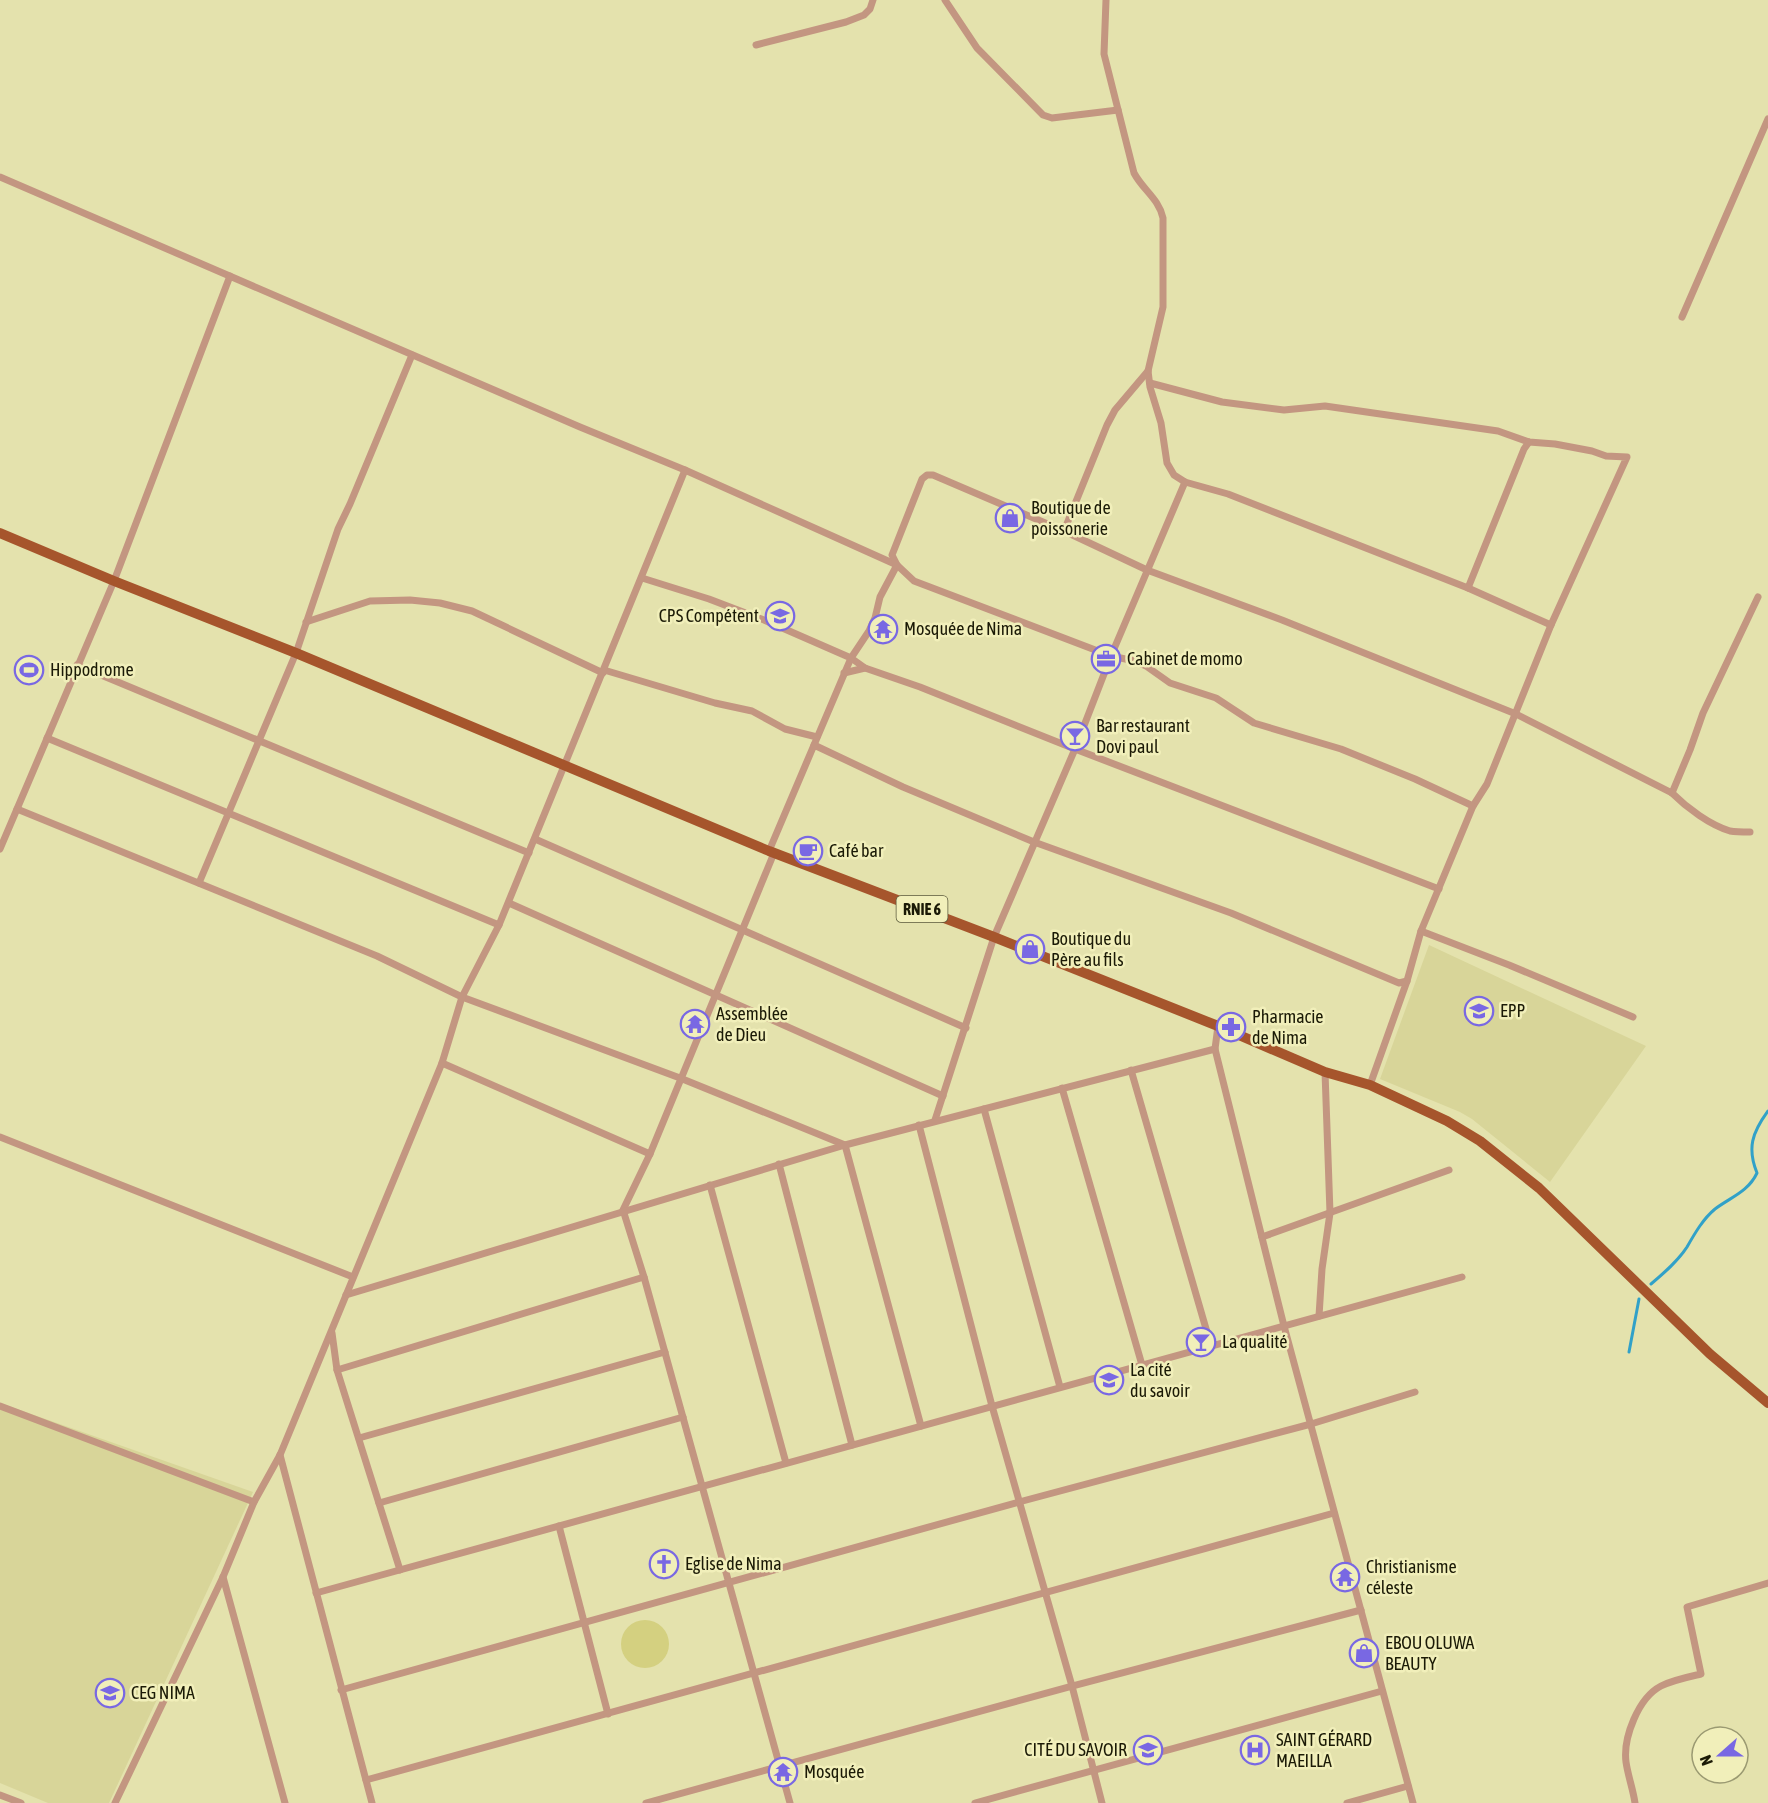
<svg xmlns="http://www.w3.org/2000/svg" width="1768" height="1803" font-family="'Asap Condensed',sans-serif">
  <rect width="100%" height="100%" fill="#e4e2ad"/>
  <g fill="#d8d599">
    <path d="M1429,945L1646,1046L1550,1182L1472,1119L1460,1112L1380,1079Z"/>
    <path d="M0,1403L253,1492L109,1803H48L0,1783Z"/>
  </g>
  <circle fill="#d4d080" cx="645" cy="1644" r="24"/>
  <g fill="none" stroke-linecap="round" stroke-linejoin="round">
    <g stroke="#31a1c8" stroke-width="3">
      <path d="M1651,1284C1664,1273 1678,1261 1687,1247C1695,1233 1703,1219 1715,1209C1731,1197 1748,1192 1757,1173C1747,1148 1752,1133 1768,1111"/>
      <path d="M1629,1352L1639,1299"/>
    </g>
    <g stroke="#c39681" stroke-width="7">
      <path d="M945,0L977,48L1043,115L1052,118L1118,110"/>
      <path d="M1106,0L1104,54L1134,173C1143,190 1159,199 1163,218V307L1148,371L1150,387L1161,423L1167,463L1174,475L1185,482L1228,494L1468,588L1551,625"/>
      <path d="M756,45L846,22L864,15L870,9L873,0"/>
      <path d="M0,177L580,427L685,470L897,565L880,597L875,618L869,631L851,658L865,668L920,687L1075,749L1439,889"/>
      <path d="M1682,317L1768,119"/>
      <path d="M1150,383L1222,402L1284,410L1325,406L1498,431L1529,442L1555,444L1592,451L1606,456L1627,457L1551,625L1487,784L1473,806L1421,931L1407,981L1370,1085"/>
      <path d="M1064,531L1107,425L1115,410L1148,371"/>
      <path d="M642,578L709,599L764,620L851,658L814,745"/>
      <path d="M1468,588L1524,449L1529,442"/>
      <path d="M306,622L370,601L410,600L440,603L472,611L603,673"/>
      <path d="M77,665L529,853"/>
      <path d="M604,670L715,703L752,711L785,729L817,737"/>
      <path d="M844,673L865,668"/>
      <path d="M47,738L499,925"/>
      <path d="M1672,793L1690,750L1703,713L1758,597"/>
      <path d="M1473,806L1415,779L1341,749L1254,723L1216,698L1170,683L1146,666L1135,661L1111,656L914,581L897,565L892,555L922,479L927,475H933L1064,531L1147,570L1282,620L1516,714L1672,793C1687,808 1710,825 1730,831C1736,832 1744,832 1750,832"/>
      <path d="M17,809L377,956L462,997L680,1078L845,1145L921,1426"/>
      <path d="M535,839L966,1028"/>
      <path d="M0,849L114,581L230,276"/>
      <path d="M769,851L814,745L903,787L1034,842L1231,913L1399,983L1407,981"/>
      <path d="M774,853L650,1154L623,1210L644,1277L790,1803"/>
      <path d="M199,883L296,653L338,529L350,504L412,355"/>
      <path d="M509,903L943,1096"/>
      <path d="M1421,931L1509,965L1633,1017"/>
      <path d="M1218,1026L1215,1049L1284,1326L1413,1803"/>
      <path d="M442,1063L650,1154"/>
      <path d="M1131,1070L1211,1346"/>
      <path d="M1062,1088L1142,1365"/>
      <path d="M984,1109L1060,1387"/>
      <path d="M935,1120L994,937L1075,749L1111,656L1185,482"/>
      <path d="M919,1125L992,1406L1072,1686L1102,1803"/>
      <path d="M0,1137L353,1277"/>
      <path d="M779,1164L852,1445"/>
      <path d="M710,1185L786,1463"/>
      <path d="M1262,1237L1449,1170"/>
      <path d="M346,1295L845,1145L1215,1049"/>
      <path d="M1319,1316L1322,1269L1330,1213L1325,1072"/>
      <path d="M332,1333L337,1370L400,1570"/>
      <path d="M337,1370L644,1277"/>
      <path d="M0,1406L254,1502"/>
      <path d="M359,1438L665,1352"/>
      <path d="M280,1455L372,1803"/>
      <path d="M379,1503L683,1417"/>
      <path d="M559,1526L608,1714"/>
      <path d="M223,1577L285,1803"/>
      <path d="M316,1593L1462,1277"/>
      <path d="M341,1690L1019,1502L1311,1424L1415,1392"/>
      <path d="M366,1780L1334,1513"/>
      <path d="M0,1795L21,1803"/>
      <path d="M115,1803L223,1577L254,1502L280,1455L442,1063L462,997L499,925L685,470"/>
      <path d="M646,1803L1072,1686L1361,1610"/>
      <path d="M975,1803L1382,1691"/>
      <path d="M1347,1803L1408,1786"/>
      <path d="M1635,1803C1633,1789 1628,1776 1626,1762C1623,1738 1638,1698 1661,1686C1673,1680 1688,1677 1701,1674L1687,1607L1768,1583"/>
    </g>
    <path stroke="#a6552c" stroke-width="10" d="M0,533L114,581L296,653L769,851L994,937L1218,1026L1325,1072L1370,1085L1447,1121L1480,1141L1539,1188L1710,1354L1768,1403"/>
  </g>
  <defs>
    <g id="shop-ring" transform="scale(1.5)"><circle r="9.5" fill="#f1efba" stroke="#7968e3" stroke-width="1.5"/><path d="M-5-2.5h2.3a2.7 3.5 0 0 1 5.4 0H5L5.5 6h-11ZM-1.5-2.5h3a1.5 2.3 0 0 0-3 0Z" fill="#7968e3"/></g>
    <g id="school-ring" transform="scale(1.5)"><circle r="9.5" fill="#f1efba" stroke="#7968e3" stroke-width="1.5"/><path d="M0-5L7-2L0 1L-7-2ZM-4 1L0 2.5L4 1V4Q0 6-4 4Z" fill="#7968e3"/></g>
    <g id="temple-ring" transform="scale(1.5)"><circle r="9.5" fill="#f1efba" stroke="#7968e3" stroke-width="1.5"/><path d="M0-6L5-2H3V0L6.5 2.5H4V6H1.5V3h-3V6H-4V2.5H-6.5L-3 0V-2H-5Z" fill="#7968e3"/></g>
    <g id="office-ring" transform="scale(1.5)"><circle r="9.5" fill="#f1efba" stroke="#7968e3" stroke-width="1.5"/><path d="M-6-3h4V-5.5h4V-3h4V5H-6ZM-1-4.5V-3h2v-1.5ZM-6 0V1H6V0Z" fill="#7968e3"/></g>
    <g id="stadium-ring" transform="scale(1.5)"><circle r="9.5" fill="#f1efba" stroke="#7968e3" stroke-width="1.5"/><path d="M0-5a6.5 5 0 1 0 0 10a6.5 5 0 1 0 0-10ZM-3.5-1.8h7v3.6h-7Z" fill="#7968e3"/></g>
    <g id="bar-ring" transform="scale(1.5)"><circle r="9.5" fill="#f1efba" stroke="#7968e3" stroke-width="1.5"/><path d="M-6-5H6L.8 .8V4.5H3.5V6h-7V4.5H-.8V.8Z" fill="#7968e3"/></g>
    <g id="cafe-ring" transform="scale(1.5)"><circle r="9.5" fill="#f1efba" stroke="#7968e3" stroke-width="1.5"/><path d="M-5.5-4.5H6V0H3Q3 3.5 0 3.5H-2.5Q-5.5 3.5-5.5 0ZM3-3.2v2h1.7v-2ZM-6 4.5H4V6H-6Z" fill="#7968e3"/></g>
    <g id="pharmacy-ring" transform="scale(1.5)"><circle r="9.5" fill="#f1efba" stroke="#7968e3" stroke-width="1.5"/><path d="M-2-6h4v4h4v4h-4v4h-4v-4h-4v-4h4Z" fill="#7968e3"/></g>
    <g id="church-ring" transform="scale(1.5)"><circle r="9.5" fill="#f1efba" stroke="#7968e3" stroke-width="1.5"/><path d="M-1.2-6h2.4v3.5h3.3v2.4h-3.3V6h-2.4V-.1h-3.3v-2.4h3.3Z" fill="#7968e3"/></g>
    <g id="hospital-ring" transform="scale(1.5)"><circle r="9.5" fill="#f1efba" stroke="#7968e3" stroke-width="1.5"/><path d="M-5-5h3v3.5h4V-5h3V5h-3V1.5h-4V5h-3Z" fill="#7968e3"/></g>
  </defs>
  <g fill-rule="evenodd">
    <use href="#shop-ring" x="1010" y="518"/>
    <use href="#school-ring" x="780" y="616"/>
    <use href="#temple-ring" x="883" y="629"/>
    <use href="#office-ring" x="1106" y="659"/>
    <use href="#stadium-ring" x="29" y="670"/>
    <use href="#bar-ring" x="1075" y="736"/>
    <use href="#cafe-ring" x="808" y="851"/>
    <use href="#shop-ring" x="1030" y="949"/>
    <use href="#school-ring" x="1479" y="1011"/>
    <use href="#temple-ring" x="695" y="1024"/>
    <use href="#pharmacy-ring" x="1231" y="1027"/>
    <use href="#bar-ring" x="1201" y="1342"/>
    <use href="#school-ring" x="1109" y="1380"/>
    <use href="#church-ring" x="664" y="1564"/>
    <use href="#temple-ring" x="1345" y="1577"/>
    <use href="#shop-ring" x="1364" y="1653"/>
    <use href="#school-ring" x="110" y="1693"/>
    <use href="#school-ring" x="1148" y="1750"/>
    <use href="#hospital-ring" x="1255" y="1750"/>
    <use href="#temple-ring" x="783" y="1772"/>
  </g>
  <g text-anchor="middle" stroke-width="5" stroke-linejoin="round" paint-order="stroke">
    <rect fill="#f1efba" stroke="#5b5a3c" stroke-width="1.5" x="896.5" y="896" width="51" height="26" rx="4.5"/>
    <g font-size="16" font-weight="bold" fill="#1b1a06">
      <text x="922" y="915">RNIE 6</text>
    </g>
    <g font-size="18" fill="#1b1a06" stroke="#f1efba" text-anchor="start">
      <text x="1031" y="514">Boutique de<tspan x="1031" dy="21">poissonerie</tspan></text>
      <text x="759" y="622" text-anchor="end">CPS Compétent</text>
      <text x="904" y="635">Mosquée de Nima</text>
      <text x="1127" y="665">Cabinet de momo</text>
      <text x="50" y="676">Hippodrome</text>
      <text x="1096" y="732">Bar restaurant<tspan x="1096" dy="21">Dovi paul</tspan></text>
      <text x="829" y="857">Café bar</text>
      <text x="1051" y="945">Boutique du<tspan x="1051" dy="21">Père au fils</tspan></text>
      <text x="1500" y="1017">EPP</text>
      <text x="716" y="1020">Assemblée<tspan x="716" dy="21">de Dieu</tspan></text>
      <text x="1252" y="1023">Pharmacie<tspan x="1252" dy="21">de Nima</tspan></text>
      <text x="1222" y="1348">La qualité</text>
      <text x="1130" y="1376">La cité<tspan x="1130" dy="21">du savoir</tspan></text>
      <text x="685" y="1570">Eglise de Nima</text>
      <text x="1366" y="1573">Christianisme<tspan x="1366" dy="21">céleste</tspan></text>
      <text x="1385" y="1649">EBOU OLUWA<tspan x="1385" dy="21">BEAUTY</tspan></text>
      <text x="131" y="1699">CEG NIMA</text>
      <text x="1276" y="1746">SAINT GÉRARD<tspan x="1276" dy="21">MAEILLA</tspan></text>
      <text x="1127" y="1756" text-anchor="end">CITÉ DU SAVOIR</text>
      <text x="804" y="1778">Mosquée</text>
    </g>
  </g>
  <g transform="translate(1720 1755) rotate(249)"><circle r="28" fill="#f1efba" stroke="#9b9a72" stroke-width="1.5"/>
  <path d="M0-4.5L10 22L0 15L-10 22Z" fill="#7968e3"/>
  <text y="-9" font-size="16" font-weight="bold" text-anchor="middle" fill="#1b1a06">N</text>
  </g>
</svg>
